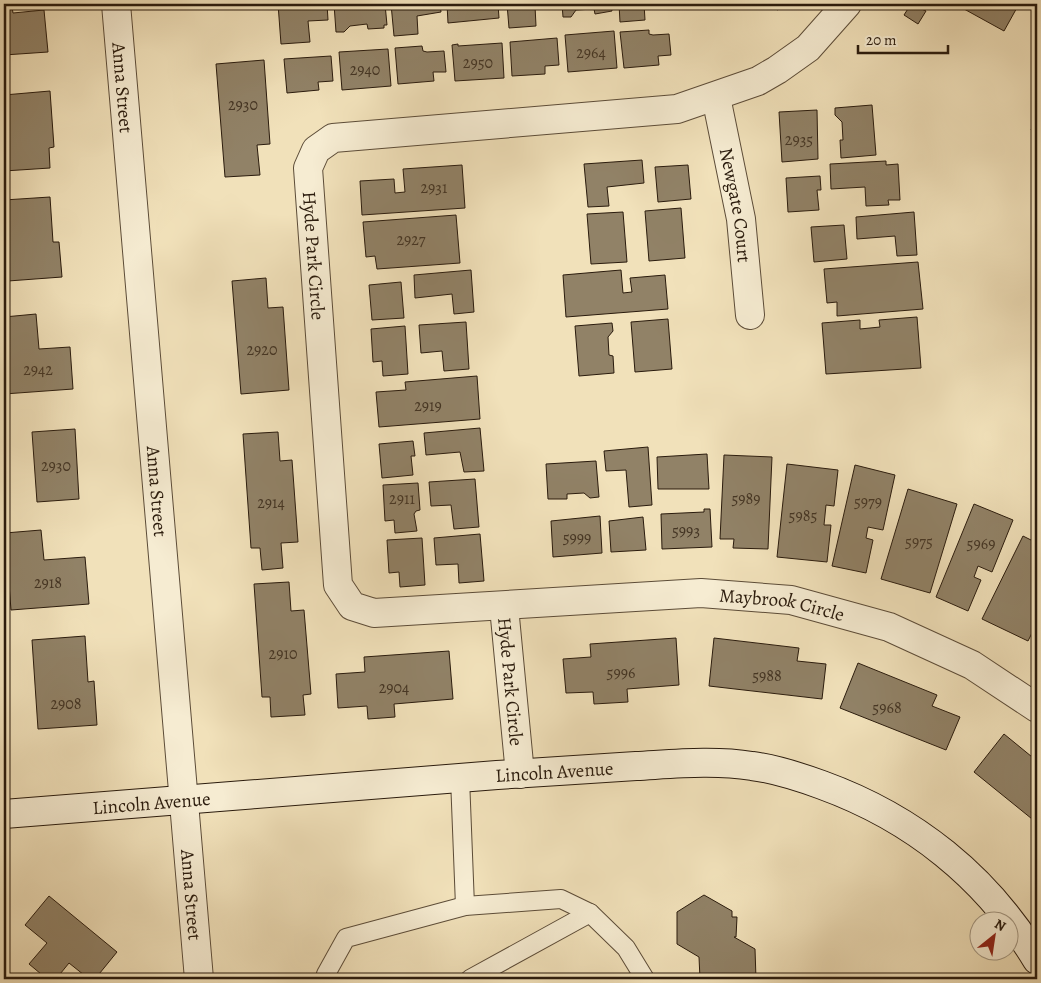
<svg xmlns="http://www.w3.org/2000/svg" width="1041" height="983" font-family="Alegreya,serif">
  <rect width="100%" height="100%" fill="#f1e1ba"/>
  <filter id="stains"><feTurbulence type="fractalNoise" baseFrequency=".004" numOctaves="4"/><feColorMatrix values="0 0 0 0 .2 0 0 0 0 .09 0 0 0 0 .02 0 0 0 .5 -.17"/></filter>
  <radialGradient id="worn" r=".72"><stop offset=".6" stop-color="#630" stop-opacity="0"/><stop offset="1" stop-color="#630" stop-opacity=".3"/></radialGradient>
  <g fill="#918267" stroke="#2a1b0d">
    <path d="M4,4H20L21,6L12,7L13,13L44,10L48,52L4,55Z"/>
    <path d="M278,4H327L328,20L308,21L310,42L281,44Z"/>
    <path d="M334,4H385L387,25H384V28L368,29L367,24L350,26L344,32H336Z"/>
    <path d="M391,4H440L441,12L417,16L418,34L394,36Z"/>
    <path d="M447,4H498L499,18L448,23Z"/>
    <path d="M507,4H555L535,6L536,26L509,28Z"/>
    <path d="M562,4H611L612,11L595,14L594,9L576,10L571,17H563Z"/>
    <path d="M619,4H644L645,20L620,22Z"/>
    <path d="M766,4H781L778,10Z"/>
    <path d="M911,4L926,11L918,24L904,15Z"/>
    <path d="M955,4H1019L1004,31Z"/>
    <path d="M649,30V34L653,35L669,34L671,55L658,56L659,65L624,68L620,32Z"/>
    <path d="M614,31L617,68L568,72L565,35Z"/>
    <path d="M557,38L559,65L545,66V74L512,76L510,42Z"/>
    <path d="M502,43L504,78L455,81L452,45L458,44V46Z"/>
    <path d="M422,46L423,51L427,52L444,51L446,72H433L434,81L398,84L395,48Z"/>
    <path d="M388,49L391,86L342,90L339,52Z"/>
    <path d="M331,56L333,81L318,82L319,90L287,93L284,59Z"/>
    <path d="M264,60L270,144L257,145L260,175L225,177L216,64Z"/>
    <path d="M50,91L54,147L49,148L50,168L4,171V95Z"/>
    <path d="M872,105L876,155L841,158L840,140H843L842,122L835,115V108Z"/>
    <path d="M817,110L818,159L782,162L779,112Z"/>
    <path d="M1037,118V133L1031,130Z"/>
    <path d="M642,160L644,183L607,187L609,206L588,207L584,164Z"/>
    <path d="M886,161V165L898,164L900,200H888L889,205L866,206L865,187L831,189L830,164Z"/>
    <path d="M462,165L465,208L362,215L360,181L394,179L395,193L405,192L403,169Z"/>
    <path d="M688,165L691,199L658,202L655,167Z"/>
    <path d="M820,176L821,190H817L819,210L788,212L786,178Z"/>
    <path d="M50,197L53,242H59L62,277L8,281L4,200Z"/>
    <path d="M681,208L685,258L649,261L645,211Z"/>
    <path d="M623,212L627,262L591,264L587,214Z"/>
    <path d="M914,212L917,255L897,256L895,236L857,239L856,217Z"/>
    <path d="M456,215L460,263L377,269L375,256L366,257L363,222Z"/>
    <path d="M844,225L847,259L814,262L811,227Z"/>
    <path d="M918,262L923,309L837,316V302L827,303L824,269Z"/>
    <path d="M471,270L474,312L454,314L452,294L415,298L414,275Z"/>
    <path d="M621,270L623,293L632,292L630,278L665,275L668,309L566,317L563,275Z"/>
    <path d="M266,278L268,308L283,307L289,390L241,394L232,281Z"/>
    <path d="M401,282L404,318L372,320L369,285Z"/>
    <path d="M36,314L39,349L70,347L73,389L4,394V317Z"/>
    <path d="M917,317L921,368L826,374L822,323L860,320V329L880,327L879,320Z"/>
    <path d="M668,319L672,369L635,372L631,322Z"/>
    <path d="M466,322L469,369L444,371L442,351L421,353L419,325Z"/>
    <path d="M612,323L613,331L608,337L609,355L613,356L614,373L579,376L575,326Z"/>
    <path d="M405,326L408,374L383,376L382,361L373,362L371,329Z"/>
    <path d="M477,376L480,419L379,427L376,392L406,390L405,382Z"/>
    <path d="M480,428L484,471L464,472L460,452L426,455L424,433Z"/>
    <path d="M75,429L79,499L37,502L32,432Z"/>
    <path d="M278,432L280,461L292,460L298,542L281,543L283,568L262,570L260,548H251L243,434Z"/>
    <path d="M413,441L415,456H411L413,475L382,478L379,444Z"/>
    <path d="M648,447L652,505L629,507L626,470L606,471L604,451Z"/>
    <path d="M707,454L709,489H658L657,457Z"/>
    <path d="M724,455L772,457L768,549L733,548L734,539H720Z"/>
    <path d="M596,461L599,497L590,498L584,493L567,494V499H548L546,464Z"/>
    <path d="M787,464L838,470L834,506L826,505L824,525H831L827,562L777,557Z"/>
    <path d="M855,465L895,475L883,530L868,527L866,538L873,540L866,573L832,566Z"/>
    <path d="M475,479L479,527L454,529L451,505L431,506L429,482Z"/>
    <path d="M418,483L420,510L416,511L414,514L417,531L395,533L394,520L385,521L383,485Z"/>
    <path d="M908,489L957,504L930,593L881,579Z"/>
    <path d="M974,504L1013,520L992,572L978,566L974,577L981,580L968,611L936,597Z"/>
    <path d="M704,509H710L712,547L662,549L661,514L704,512Z"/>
    <path d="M600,516L602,553L553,557L551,521Z"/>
    <path d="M643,517L646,550L611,552L609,521Z"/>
    <path d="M41,530L44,560L85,557L89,604L11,610L5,533Z"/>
    <path d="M480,534L484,581L459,583L458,564L436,565L434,538Z"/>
    <path d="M1023,536L1037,543V623L1028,641L982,619Z"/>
    <path d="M422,538L425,585L400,587L399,572L389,573L387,540Z"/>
    <path d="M289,582L291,611L304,610L311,694L303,695L305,715L271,717L270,697H262L254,584Z"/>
    <path d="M85,636L88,682L94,681L97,725L38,729L32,640Z"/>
    <path d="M676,638L679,685L627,689L628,702L594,704L593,692L566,693L563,659L591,657L590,644Z"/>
    <path d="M714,638L799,648L797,661L826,664L822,699L709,686Z"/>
    <path d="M449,651L453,699L394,704L395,717L368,719L367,706L338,708L336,674L365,672L364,657Z"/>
    <path d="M858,663L937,695L932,706L960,717L946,750L840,708Z"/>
    <path d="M1004,734L1037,761V823L974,772Z"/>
    <path d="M704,895L732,911V917H737L736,937H734L755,949L756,979H700L699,957L677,944V912Z"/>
    <path d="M49,896L117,952L95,979H89L69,963L56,979H47L29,964L47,943L25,925Z"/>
  </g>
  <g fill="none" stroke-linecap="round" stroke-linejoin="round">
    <g stroke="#5c4c38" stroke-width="20">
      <g id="lane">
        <path d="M460,778L465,906"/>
        <path d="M327,979L326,974L346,938L465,906L561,899L590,913L626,948L645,979"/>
        <path d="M470,979L590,913"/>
      </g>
    </g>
    <g stroke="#5c4c38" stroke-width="30">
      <g id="street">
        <path id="s1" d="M116,4L199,979"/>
        <path id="s2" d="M847,4L808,48L777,70L758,81L677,109L333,138L316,150L308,168L338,585L352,606L374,613L701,593L791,600L889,627L972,665L1037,708"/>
        <path id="s3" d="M716,97L741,219L750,315"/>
        <path id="s4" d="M504,607L520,774"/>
      </g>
    </g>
    <g stroke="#2a1b0d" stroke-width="30">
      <g id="secondary">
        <path id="s5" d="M4,814C168,802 333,787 497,775C543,772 590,769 636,766C674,764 714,760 752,766C776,769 800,777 822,785C913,818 987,877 1037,960"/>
      </g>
    </g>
    <use href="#lane" stroke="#f6ecd2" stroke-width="18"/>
    <use href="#street" stroke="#f6ecd2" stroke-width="28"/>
    <use href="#secondary" stroke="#f6ecd2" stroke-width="28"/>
  </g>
  <g text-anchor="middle" stroke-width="4.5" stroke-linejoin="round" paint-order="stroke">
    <g font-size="16" fill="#443524">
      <text x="591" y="58">2964</text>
      <text x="478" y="68">2950</text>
      <text x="365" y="75">2940</text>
      <text x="243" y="110">2930</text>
      <text x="799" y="145">2935</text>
      <text x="434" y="193">2931</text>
      <text x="411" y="245">2927</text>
      <text x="262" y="355">2920</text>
      <text x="38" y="375">2942</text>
      <text x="428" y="411">2919</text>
      <text x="56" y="471">2930</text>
      <text x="402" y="504">2911</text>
      <text x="746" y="504">5989</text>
      <text x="868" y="507">5979</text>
      <text x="271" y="508">2914</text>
      <text x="803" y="521">5985</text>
      <text x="686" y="536">5993</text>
      <text x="577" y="543">5999</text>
      <text x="919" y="547">5975</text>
      <text x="981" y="549">5969</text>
      <text x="48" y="588">2918</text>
      <text x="283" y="659">2910</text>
      <text x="621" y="678">5996</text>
      <text x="767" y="681">5988</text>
      <text x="394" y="693">2904</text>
      <text x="66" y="709">2908</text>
      <text x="887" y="713">5968</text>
    </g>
    <g font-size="19" fill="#2a1b0d" stroke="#f6ecd2">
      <text dy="7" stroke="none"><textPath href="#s1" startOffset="84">Anna Street</textPath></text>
      <text dy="7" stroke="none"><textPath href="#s3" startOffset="110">Newgate Court</textPath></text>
      <text dy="7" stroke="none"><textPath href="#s2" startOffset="678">Hyde Park Circle</textPath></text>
      <text dy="7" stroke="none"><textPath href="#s1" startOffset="489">Anna Street</textPath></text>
      <text dy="7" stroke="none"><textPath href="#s2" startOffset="1466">Maybrook Circle</textPath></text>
      <text dy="7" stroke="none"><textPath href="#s4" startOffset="75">Hyde Park Circle</textPath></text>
      <text dy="7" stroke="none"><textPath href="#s5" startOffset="552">Lincoln Avenue</textPath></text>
      <text dy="7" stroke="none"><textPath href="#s5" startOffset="148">Lincoln Avenue</textPath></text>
      <text dy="7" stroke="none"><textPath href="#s1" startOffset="894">Anna Street</textPath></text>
    </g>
  </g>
  <rect width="1041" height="983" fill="none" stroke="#f1e1ba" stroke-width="20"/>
  <rect x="5" y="5" width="1031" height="973" fill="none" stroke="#2a1b0d" stroke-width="2.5"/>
  <rect x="10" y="10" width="1021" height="963" fill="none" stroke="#2a1b0d"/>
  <g transform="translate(994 936) rotate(30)"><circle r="24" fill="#f6ecd2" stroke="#a49883"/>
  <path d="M0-4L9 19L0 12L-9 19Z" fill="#8f2418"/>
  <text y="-8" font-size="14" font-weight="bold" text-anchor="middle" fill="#2a1b0d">N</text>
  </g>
  <path d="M858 45v8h90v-8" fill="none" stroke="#2a1b0d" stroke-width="2.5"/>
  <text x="866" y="45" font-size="15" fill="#2a1b0d" stroke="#f6ecd2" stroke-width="4" paint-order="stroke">20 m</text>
  <rect width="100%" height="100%" filter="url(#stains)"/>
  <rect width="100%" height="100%" fill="url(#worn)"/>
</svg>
